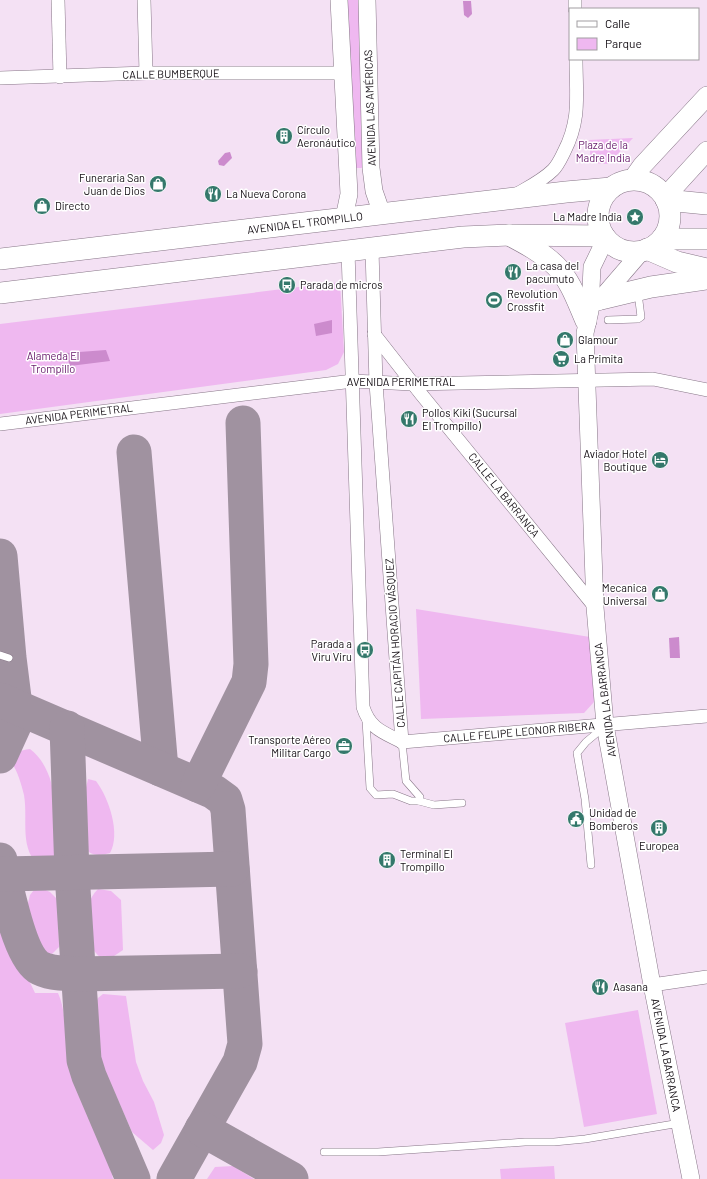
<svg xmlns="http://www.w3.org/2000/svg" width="707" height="1179" font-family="Barlow,sans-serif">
  <rect width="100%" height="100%" fill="#f4e1f4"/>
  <g fill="#efb8f0">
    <path d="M345,0H364L369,168H351Z"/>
    <path d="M633,138L608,164L591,163L589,140Z"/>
    <path d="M340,282L344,352L338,364L326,370L0,414V324Z"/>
    <path d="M416,609L590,637L594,702L584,713L421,719Z"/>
    <path d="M30,749C60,772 56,821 58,856L43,863L35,862C20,843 28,818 24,795C21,783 18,773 12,763C16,753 19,750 30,749Z"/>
    <path d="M88,779L96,781C109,798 121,834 110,853C66,867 83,801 88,779Z"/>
    <path d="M41,888L50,892L58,900L59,947L52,954L39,952L28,933L27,907L30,895L34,890Z"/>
    <path d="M98,889L111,891L121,900L123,950L111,958H101C82,943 80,907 98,889Z"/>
    <path d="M0,919L35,993H58C69,1018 63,1046 70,1071C81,1109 106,1141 113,1179H0Z"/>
    <path d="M103,994L126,996L136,1062L143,1081L154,1102L164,1135L161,1143L153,1150L132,1132L101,1062L94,1008L98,998Z"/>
    <path d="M638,1010L657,1114L584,1127L565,1023Z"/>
    <path d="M233,1166L254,1179H207L215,1167Z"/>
    <path d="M554,1166L555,1179H501L500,1169Z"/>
  </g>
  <g fill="#cc8bcd">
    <path d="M463,1H471L472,14L468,18L464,15Z"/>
    <path d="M230,152L232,158L224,166L219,165L218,161L225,153Z"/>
    <path d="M332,320V333L316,336L314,324Z"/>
    <path d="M106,350L110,361L70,366L66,353Z"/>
    <path d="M679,637L680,658H670L669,638Z"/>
  </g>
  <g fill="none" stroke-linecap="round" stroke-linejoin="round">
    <g stroke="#a092a0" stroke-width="35">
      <path d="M134,452L161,769"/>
      <path d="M0,556L9,658L15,706V723L0,756"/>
      <path d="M0,700L214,792L225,800L228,810L245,1044L240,1062L174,1179"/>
      <path d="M67,728L72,873L84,1060L89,1076L133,1179"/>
      <path d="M198,785L249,682L251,664L243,423"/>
      <path d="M0,860C6,885 18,953 38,967C49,974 66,973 78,974L240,971"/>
      <path d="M4,874L232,869"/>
      <path d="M202,1129L291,1179"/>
    </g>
    <g stroke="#877687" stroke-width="8">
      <g id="service">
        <path d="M608,320L638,319L641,317L638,293"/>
        <path d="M0,655L9,658"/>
        <path d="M366,720L370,788L376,795L393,794L411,801H419L434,805L462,803"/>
        <path d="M402,742L406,781L420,797L419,801"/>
        <path d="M591,865L585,799L577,753L586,742L604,727"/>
        <path d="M324,1152H378L525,1142H554L585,1139L680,1123"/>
      </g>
    </g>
    <g stroke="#877687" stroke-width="14">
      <g id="minor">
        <path d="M58,0L60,77"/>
        <path d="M144,0L146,73"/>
        <path d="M575,0V9"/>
        <path d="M0,78L146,73H343"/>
        <path d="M517,194C529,187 543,180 553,170C558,165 561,158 564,152C581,119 576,95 576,59"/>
        <path d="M372,250L376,383L402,742"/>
        <path d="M348,251L363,707C370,729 383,732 402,742"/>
        <path d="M374,334L421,394L595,607"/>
        <path d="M0,424L353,381L412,384L653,379L707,390"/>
        <path d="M402,742L707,716"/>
        <path d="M652,985L707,977"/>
      </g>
    </g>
    <g stroke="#877687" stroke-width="18">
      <g id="tertiary">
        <path d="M339,0L349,194L344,218"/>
        <path d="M367,0L371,168L374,191L382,214"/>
        <path d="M606,238L592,267L590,311L585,333L595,607L605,725L652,985L691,1179"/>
        <path d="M598,302L642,251"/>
      </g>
    </g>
    <g stroke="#877687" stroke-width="20">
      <g id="secondary">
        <path d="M632,180L642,166L707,96"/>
        <path d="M665,197L707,151"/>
      </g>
    </g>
    <g stroke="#877687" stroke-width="22">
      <g id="primary">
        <circle cx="634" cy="216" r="36"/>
        <path d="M666,200L707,204"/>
        <path d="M509,235C526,244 543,253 556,266C571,281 578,303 586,321"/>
        <path d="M662,239H707"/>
        <path d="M647,249L677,262L707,269"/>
        <path d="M0,259L566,192L611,188"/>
        <path d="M0,293L463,237L509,235L604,236"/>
        <path d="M601,299L651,287L707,279"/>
      </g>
    </g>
    <use href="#service" stroke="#fff" stroke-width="7"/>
    <use href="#minor" stroke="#fff" stroke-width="13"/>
    <use href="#tertiary" stroke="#fff" stroke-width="17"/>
    <use href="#secondary" stroke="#fff" stroke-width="19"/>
    <use href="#primary" stroke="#fff" stroke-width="21"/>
  </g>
  <defs>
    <g id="building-disc" transform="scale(0.9)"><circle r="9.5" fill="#34786b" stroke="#fff"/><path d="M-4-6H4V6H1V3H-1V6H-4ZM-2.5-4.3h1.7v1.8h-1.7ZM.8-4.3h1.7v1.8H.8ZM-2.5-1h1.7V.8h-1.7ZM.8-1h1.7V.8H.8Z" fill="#fff"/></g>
    <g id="shop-disc" transform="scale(0.9)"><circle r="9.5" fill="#34786b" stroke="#fff"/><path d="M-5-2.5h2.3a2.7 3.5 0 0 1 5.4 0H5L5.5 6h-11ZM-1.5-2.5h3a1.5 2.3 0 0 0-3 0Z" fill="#fff"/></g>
    <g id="restaurant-disc" transform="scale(0.9)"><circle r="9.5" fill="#34786b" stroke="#fff"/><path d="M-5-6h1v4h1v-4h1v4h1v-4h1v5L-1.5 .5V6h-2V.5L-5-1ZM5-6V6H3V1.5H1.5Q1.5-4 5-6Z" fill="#fff"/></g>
    <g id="sight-disc" transform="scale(0.9)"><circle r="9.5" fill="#34786b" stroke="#fff"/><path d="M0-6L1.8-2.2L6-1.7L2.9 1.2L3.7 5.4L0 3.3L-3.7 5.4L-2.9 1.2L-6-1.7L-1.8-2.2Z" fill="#fff"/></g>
    <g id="bus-disc" transform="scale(0.9)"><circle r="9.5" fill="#34786b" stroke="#fff"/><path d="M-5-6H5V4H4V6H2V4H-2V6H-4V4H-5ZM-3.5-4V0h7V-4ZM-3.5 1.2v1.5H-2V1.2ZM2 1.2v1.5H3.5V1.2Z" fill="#fff"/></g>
    <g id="stadium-disc" transform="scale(0.9)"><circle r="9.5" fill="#34786b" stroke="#fff"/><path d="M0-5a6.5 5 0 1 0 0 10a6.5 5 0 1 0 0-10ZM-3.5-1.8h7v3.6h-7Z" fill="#fff"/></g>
    <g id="supermarket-disc" transform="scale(0.9)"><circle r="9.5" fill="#34786b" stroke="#fff"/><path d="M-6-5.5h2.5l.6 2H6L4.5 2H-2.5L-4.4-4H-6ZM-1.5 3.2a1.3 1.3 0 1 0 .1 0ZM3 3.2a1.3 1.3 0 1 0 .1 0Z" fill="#fff"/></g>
    <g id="hotel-disc" transform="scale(0.9)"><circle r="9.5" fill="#34786b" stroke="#fff"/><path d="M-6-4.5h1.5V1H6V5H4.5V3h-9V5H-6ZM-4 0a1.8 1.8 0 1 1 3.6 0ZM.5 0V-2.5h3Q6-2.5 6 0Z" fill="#fff"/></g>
    <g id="office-disc" transform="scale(0.9)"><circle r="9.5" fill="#34786b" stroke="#fff"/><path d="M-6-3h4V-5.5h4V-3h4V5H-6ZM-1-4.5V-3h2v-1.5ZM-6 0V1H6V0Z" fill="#fff"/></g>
    <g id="civic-disc" transform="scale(0.9)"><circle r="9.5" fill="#34786b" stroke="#fff"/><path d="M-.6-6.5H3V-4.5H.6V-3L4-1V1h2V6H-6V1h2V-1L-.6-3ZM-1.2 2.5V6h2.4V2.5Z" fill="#fff"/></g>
  </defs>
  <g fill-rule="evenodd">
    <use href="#building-disc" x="284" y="136"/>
    <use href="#shop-disc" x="158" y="184"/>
    <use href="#restaurant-disc" x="213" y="194"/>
    <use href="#shop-disc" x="42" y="206"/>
    <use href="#sight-disc" x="635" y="217"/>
    <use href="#restaurant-disc" x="513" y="272"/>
    <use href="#bus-disc" x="287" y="285"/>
    <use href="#stadium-disc" x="494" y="300"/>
    <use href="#shop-disc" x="565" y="340"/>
    <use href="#supermarket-disc" x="561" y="359"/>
    <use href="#restaurant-disc" x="409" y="419"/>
    <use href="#hotel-disc" x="660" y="460"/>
    <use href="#shop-disc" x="660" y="594"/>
    <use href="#bus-disc" x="365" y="650"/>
    <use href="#office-disc" x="344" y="746"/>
    <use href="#civic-disc" x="576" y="819"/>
    <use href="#building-disc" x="659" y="828"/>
    <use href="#building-disc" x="387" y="860"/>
    <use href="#restaurant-disc" x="600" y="987"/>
  </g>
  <g text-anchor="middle" stroke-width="3" stroke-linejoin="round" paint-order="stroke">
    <g font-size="11" fill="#130d13" stroke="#fff">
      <text transform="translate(171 74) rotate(-1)" y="4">CALLE BUMBERQUE</text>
      <text transform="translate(370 108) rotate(-92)" y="4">AVENIDA LAS AMÉRICAS</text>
      <text transform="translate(305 223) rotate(-7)" y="4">AVENIDA EL TROMPILLO</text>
      <text x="401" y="386">AVENIDA PERIMETRAL</text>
      <text transform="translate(79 414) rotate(-7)" y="4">AVENIDA PERIMETRAL</text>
      <text transform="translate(504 495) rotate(51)" y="4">CALLE LA BARRANCA</text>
      <text transform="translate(395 643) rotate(-94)" y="4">CALLE CAPITÁN HORACIO VÁSQUEZ</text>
      <text transform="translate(605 700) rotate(-97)" y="4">AVENIDA LA BARRANCA</text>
      <text transform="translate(519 732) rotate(-5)" y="4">CALLE FELIPE LEONOR RIBERA</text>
      <text transform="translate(666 1055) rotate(79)" y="4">AVENIDA LA BARRANCA</text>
    </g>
    <g font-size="11" fill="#130d13" stroke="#fff" text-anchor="start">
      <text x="297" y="134">Círculo<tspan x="297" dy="13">Aeronáutico</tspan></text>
      <text x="145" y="182" text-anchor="end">Funeraria San<tspan x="145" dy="13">Juan de Dios</tspan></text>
      <text x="226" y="198">La Nueva Corona</text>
      <text x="55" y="210">Directo</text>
      <text x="622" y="221" text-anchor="end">La Madre India</text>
      <text x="526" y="270">La casa del<tspan x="526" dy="13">pacumuto</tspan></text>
      <text x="300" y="289">Parada de micros</text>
      <text x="507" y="298">Revolution<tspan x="507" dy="13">Crossfit</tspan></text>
      <text x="578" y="344">Glamour</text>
      <text x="574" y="363">La Primita</text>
      <text x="422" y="417">Pollos Kiki (Sucursal<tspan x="422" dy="13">El Trompillo)</tspan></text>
      <text x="647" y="458" text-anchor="end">Aviador Hotel<tspan x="647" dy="13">Boutique</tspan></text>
      <text x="647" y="592" text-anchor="end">Mecanica<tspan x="647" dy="13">Universal</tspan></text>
      <text x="352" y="648" text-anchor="end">Parada a<tspan x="352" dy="13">Viru Viru</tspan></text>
      <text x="331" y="744" text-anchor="end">Transporte Aéreo<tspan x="331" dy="13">Militar Cargo</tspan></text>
      <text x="589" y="817">Unidad de<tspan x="589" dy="13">Bomberos</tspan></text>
      <text x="659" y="850" text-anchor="middle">Europea</text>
      <text x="400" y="858">Terminal El<tspan x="400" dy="13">Trompillo</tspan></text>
      <text x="613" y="991">Aasana</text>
    </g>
    <g font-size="11" fill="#651669" stroke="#fff">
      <text x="603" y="149">Plaza de la<tspan x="603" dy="13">Madre India</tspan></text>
      <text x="53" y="360">Alameda El<tspan x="53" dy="13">Trompillo</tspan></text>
    </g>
  </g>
  <rect x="569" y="8" width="130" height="52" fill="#ffffff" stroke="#a19ea1"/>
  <rect x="577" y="21" width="20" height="6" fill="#ffffff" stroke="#a19ea1"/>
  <text x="605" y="28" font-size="12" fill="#130d13">Calle</text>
  <rect x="577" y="38" width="20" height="12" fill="#efb8f0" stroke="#a19ea1"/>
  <text x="605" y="48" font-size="12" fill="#130d13">Parque</text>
</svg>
